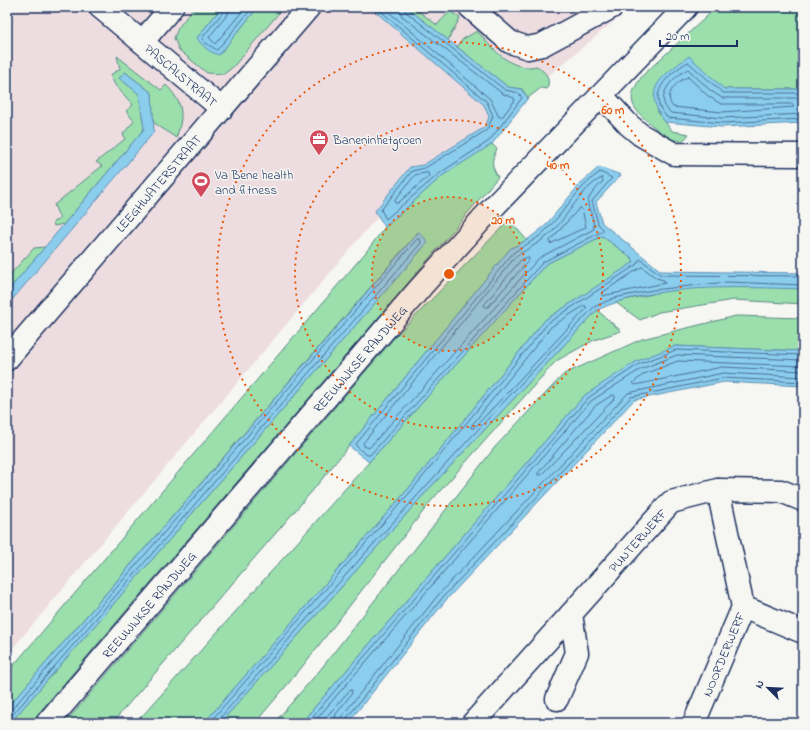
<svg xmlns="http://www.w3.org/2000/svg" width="810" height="730" font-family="'Indie Flower',sans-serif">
  <rect width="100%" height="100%" fill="#f6f6f2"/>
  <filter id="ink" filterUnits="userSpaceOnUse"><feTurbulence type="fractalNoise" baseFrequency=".025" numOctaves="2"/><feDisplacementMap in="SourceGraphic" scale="8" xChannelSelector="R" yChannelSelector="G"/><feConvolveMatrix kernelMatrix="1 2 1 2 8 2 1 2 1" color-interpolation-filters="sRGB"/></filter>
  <g filter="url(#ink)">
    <path fill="#eddde1" d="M7,7H631L372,223L7,655Z"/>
    <g fill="#9adfac" stroke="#5a8785">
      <path d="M194,7H222L197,38L219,55L258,7H284L233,67L224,74L207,73L179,50L174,38L178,28Z"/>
      <path d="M406,7H413L437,25L450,11L460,18L448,40Z"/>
      <path d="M717,7H803V89H724L717,84L657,111L672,131L689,134L683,141C670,141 664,135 654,127C633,109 623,101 643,75Z"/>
      <path d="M477,31C494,49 510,72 537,66C546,73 551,78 547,89L541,88L528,98L522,89L508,87L457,47L463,39Z"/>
      <path d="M117,56L161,90L166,85C184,103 184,116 176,138L153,122L152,93L125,72L119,78L139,93L144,129L64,224L54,226L53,222L60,219L54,205L102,166L96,162L125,139L123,134L134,121L126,111L133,105L115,85L110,75L120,69Z"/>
      <path d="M492,144L497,149C491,160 491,166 498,177L445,240L30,723H10L428,242L418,232L7,708V673L366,252L385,227L442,176L488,145Z"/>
      <path d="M509,220L527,240L510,249L313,490L112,723H65L395,337Z"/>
      <path d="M602,236L632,258L635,262L545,320L409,488L204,723H136L546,264Z"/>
      <path d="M45,247L7,292V278L34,248Z"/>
      <path d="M672,272L803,286V304L734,300L659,312L640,320L615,302L653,294Z"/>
      <path d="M597,310L621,331L594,340L556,361L432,500L298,672L255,723H220L426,492Z"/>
      <path d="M736,316L803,318V351L675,346L585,395L301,723H274L320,670L495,447L564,374L642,339Z"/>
    </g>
    <g fill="#8bcdec" stroke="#5e8eb3">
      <path d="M222,7H258L219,55C209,52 203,47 197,38Z"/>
      <path d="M370,7H406L508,87L521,89L528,98L492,144L442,176L385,227L375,211L410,167L423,165L485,127L489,117L484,105Z"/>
      <path d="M689,56L724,89H803V123L722,127L665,122C640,88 663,76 689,56Z"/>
      <path d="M125,72L152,93L154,132L7,306V292L144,129L139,94L119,78Z"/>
      <path d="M599,167L621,175L596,202L602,223L661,271L803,273V289C739,287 656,283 597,310L426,492L220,723H204L409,488L545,320L634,262L632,258L602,236L546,264L369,462L349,446L510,249L527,240L545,226L580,184Z"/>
      <path d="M419,232L428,242L10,723H7V708Z"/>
      <path d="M675,346L803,351V386L724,382L634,400L446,600L348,723H301L585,395L637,361Z"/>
    </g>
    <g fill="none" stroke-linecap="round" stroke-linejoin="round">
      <g stroke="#486e97" stroke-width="1">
        <path d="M225,7L224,11L202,38L204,42L217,50L253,7"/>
        <path d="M230,7L228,14L209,37L215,44L246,7"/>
        <path d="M376,7L487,102L493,116L487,130L425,168L412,171L381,210L386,219L440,173L489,141L522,98L519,93L505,90L406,12L404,7"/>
        <path d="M383,7L490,99L499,117H502L515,100L514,98L503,94L402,16L399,7"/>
        <path d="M688,77L708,96L721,104H792L794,107L722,112L673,107C663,95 676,81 688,77Z"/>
        <path d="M803,93H723L688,62C668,74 644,95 668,118L722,123L803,119"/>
        <path d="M803,98H722L711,91L688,69C673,77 652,97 671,113L722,118L803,114"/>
        <path d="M600,172L612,178L592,201L598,224L603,229V231L543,262L370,455H367L357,447L356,444L513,253C525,245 538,239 548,228C566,210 579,186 600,172Z"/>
        <path d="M428,173L429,176L398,203H395V200L415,175Z"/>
        <path d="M602,178L603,181C577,209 592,199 594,229L539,258L369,448L364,446L363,443L516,256C528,249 541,242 552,232C567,217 583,186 602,178Z"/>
        <path d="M580,208L582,209L586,227L550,244V241Z"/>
        <path d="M528,257L529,260L488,307H485L484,305L520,261Z"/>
        <path d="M642,267L656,278L664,280L665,283L602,296V293Z"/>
        <path d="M584,306H586V309L474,428H471V426L551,327Z"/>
        <path d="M803,366L678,361L644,374L633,383L635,385L722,367L803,371"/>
        <path d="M613,395L615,396V398L541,475H538V473L595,406Z"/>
        <path d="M7,710L12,709L417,239H420L421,243L9,719L8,723"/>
        <path d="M209,723L412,490L548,323L636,265L640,259L661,275L803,276"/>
        <path d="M218,723L219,719C341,579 465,440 594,307L614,298L653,290L727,282L803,285"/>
        <path d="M307,723L588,398L639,364L676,350L803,355"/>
        <path d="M313,723L591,401L641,369L677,355L803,360"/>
        <path d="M321,723L349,691L352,690V693L336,714L334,723"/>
        <path d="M340,723L342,716L439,594L628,393L723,373L803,377"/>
        <path d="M345,723L346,719L443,597L631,397L723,378L803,382"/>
      </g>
      <g stroke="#1b2f5e" stroke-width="25">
        <g id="street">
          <path id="s1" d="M100,7L221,108"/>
          <path d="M470,7L510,42L528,48L542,45L612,7"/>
          <path d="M142,42L172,7"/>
          <path d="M602,96L629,125L641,135L674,154L803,155"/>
          <path id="s2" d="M7,359L309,7"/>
          <path d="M743,607L803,632"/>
          <path id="s3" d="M557,699L577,653L571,614L671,502L718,490L781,491L803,500"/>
          <path d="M473,723L571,614"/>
          <path id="s4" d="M694,723L743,607L718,490"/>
        </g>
      </g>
      <g stroke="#1b2f5e" stroke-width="25">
        <g id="secondary">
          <path id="s5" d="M47,723L421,287L483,218L686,7"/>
        </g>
      </g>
      <use href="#street" stroke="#f6f6f2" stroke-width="22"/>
      <use href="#secondary" stroke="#f6f6f2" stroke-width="22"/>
    </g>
  </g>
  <circle cx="449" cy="274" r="77" fill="#e8590c" fill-opacity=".12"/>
  <g fill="none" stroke="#e8590c" stroke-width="2" stroke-dasharray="2 4">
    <circle cx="449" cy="274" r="77"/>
    <circle cx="449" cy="274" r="154"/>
    <circle cx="449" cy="274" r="232"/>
  </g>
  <defs>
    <g id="office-pin" transform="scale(1)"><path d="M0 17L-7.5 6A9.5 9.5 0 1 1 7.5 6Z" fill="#d1495b" stroke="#f6f6f2"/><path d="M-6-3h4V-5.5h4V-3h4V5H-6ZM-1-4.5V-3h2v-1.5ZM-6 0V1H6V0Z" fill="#fff"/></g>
    <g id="stadium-pin" transform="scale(1)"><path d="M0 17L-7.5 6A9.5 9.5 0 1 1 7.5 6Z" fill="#d1495b" stroke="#f6f6f2"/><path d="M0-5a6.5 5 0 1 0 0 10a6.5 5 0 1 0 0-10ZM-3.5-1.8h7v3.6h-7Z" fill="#fff"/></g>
  </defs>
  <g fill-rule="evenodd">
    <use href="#office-pin" x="319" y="139"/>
    <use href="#stadium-pin" x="201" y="181"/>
  </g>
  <g text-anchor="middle" stroke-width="3" stroke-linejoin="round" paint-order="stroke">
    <g font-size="13" fill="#1b2f5e" stroke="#f6f6f2">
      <text dy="5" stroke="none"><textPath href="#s1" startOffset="106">PASCALSTRAAT</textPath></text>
      <text dy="5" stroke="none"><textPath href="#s2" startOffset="232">LEEGHWATERSTRAAT</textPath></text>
      <text dy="5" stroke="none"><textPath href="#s5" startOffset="480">REEUWIJKSE RANDWEG</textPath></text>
      <text dy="5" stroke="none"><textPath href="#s3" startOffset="189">PUNTERWERF</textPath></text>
      <text dy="5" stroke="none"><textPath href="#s5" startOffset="156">REEUWIJKSE RANDWEG</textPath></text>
      <text dy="5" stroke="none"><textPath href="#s4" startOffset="75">NOORDERWERF</textPath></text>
    </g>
    <g font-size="13" fill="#1b2f5e" stroke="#f6f6f2" text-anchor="start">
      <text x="333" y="144">Baneninhetgroen</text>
      <text x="215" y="179">Va Bene health<tspan x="215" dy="15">and fitness</tspan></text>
    </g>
  </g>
  <circle cx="449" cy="274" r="6" fill="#e8590c" stroke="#f6f6f2" stroke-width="2"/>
  <g font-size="12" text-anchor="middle" font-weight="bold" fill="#e8590c" stroke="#f6f6f2" stroke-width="3" stroke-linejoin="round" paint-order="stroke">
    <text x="613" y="114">60 m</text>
    <text x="558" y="169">40 m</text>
    <text x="503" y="224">20 m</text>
  </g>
  <rect width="810" height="730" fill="none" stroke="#f6f6f2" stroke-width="24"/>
  <rect x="12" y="12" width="786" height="706" fill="none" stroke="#1b2f5e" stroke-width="1.5" filter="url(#ink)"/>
  <g transform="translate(768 688) rotate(294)" stroke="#f6f6f2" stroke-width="3" paint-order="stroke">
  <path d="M0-3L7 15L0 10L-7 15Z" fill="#1b2f5e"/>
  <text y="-6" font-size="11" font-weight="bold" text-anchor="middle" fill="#1b2f5e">N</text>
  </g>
  <path d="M660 40v6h77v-6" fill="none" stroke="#1b2f5e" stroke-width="2"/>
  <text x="666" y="40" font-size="12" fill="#1b2f5e" stroke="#f6f6f2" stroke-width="3" paint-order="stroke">20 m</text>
</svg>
